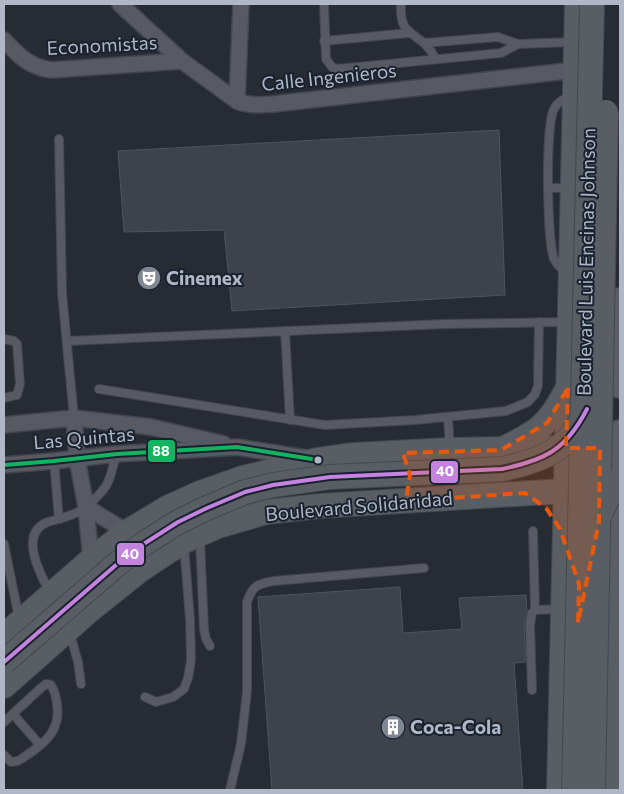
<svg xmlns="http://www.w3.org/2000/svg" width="624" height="794" font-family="Commissioner,sans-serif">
  <rect width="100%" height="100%" fill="#272b34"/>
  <g fill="#3e424a" stroke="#4f535c">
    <path d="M499,130L505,295L232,311L224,230L124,232L118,151Z"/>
    <path d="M400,587L403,633L462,629L459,598L526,595L527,612L524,625L526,662L514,663L523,790H272L258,597Z"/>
  </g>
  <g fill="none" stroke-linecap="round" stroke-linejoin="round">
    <g stroke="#43464d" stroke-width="10">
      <g id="service">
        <path d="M324,4L326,59L332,67L337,69L501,53L518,44"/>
        <path d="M401,4C400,29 406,29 424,43C429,48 433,54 436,59"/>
        <path d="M324,41L409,33"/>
        <path d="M424,43L498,37L518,44L573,42"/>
        <path d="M59,139L62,293L74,418"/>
        <path d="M548,188H571"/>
        <path d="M567,272C561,269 557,265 554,259C547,240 545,126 554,109C557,102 565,98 572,96"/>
        <path d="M285,331L290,420"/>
        <path d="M4,339L14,341L17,344L20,384L17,395L4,398"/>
        <path d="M67,341L444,324L567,322"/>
        <path d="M99,389L325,425L415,420L506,411L528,402L535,394L538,386L539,322"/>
        <path d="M448,417L450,448"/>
        <path d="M54,461L59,519"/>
        <path d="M533,531L535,610"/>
        <path d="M200,539L204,630L206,639L210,646"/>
        <path d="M4,544L19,618"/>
        <path d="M50,593C40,574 18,533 48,522C61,518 77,515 87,506C93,501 101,493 106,486C111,478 113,464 117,454"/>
        <path d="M70,634L78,662L81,684"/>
        <path d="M532,690L530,625L532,613L535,610L561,609"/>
        <path d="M145,697L156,702L173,697L184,689L188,678L191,660L190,619L184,546"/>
        <path d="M13,714L40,745"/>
        <path d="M4,722L42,687L46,684L51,685C55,691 56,697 57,704C62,733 40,747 18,761L11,762L4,755"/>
        <path d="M230,790L241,744L247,691V602C253,585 257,584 274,581L424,568"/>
      </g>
    </g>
    <g stroke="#43464d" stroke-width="18">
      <g id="minor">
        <path d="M120,4L182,61L237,101C249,106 260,105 274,104L576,70"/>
        <path d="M4,40C18,55 29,67 51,70L182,61"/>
        <path d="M237,101L241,4"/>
        <path d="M74,418L77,458L86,507L91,560"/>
        <path d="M4,425L74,418L151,427L224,444"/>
        <path d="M4,465L54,461L117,454L237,447L306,458"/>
        <path d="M86,507L127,532"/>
      </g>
    </g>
    <g stroke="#444851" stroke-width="26">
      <g id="primary">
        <path d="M620,300V386"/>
        <path d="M505,448C537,432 549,425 566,391"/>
        <path d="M4,636L91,560L127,532L169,507L200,493L243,478L318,460L354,455L450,450L620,447"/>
        <path d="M4,686L91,609L140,570L184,541L218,526L266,512L320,506L580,490"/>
        <path d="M559,790L577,4"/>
        <path d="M610,790L613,605L619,488L620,432"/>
      </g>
    </g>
    <use href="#service" stroke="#575a62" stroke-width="8"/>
    <use href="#minor" stroke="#575a62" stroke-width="15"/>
    <use href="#primary" stroke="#595d64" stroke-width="24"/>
    <g stroke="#444851" stroke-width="26" stroke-linecap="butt">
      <g id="primary-bridge">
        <path d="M601,512L614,485L620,479"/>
        <path d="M4,662L116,565L142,545L178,522L207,508L245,492L273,485L330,477L502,469C539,461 566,452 584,416"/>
        <path d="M574,790L592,4"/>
        <path d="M593,790L606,112"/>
      </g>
    </g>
    <use href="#primary-bridge" stroke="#595d64" stroke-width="24"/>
    <g stroke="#1a222f" stroke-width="8">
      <path id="bus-1" d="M4,465L54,461L117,454L237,447L318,460"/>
    </g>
    <g stroke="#1a222f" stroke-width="8">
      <path id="bus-2" d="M4,662L116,565L142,545L178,522L207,508L245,492L273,485L330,477L502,469C545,460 566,450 587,409"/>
    </g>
    <use href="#bus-1" stroke="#13b361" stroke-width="4"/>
    <use href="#bus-2" stroke="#c483df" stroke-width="4"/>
  </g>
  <path fill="#e8590c" fill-opacity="0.2" stroke="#e8590c" stroke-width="4" stroke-dasharray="10 6" stroke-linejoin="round" d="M568,388L566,448H600L599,522L578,623L579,584L560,529L546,508L525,493L406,501L410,475L403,453L501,450L547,423Z"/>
  <defs>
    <g id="theatre-disc" transform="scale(1.25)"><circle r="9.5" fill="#808693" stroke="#1a222f"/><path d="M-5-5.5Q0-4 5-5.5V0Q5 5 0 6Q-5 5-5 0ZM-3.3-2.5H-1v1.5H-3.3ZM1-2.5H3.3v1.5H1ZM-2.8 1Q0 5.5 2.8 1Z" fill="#fff"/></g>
    <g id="building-disc" transform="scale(1.25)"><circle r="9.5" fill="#808693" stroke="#1a222f"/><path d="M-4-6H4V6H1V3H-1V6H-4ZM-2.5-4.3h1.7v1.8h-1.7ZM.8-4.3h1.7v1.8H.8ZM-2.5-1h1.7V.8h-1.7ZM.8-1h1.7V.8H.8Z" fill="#fff"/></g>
  </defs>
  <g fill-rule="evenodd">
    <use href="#theatre-disc" x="149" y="278"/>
    <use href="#building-disc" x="393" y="727"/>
  </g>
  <circle fill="#b0b7c6" stroke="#1a222f" stroke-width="2" cx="318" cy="460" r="4.5"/>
  <g text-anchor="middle" stroke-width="4" stroke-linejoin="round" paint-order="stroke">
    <g font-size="19" fill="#b0b7c6" stroke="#1a222f">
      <text transform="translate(102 45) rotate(-3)" y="7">Economistas</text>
      <text transform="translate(329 77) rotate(-6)" y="7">Calle Ingenieros</text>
      <text transform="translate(586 262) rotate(-89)" y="7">Boulevard Luis Encinas Johnson</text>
      <text transform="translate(84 438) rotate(-5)" y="7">Las Quintas</text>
      <text transform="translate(359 506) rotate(-5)" y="7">Boulevard Solidaridad</text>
    </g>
    <g font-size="19" font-weight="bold" fill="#b0b7c6" stroke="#1a222f" text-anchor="start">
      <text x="166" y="285">Cinemex</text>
      <text x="410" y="734">Coca-Cola</text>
    </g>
  </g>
  <g stroke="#1a222f" stroke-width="2">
    <rect x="147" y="439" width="29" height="24" rx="5" fill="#13b361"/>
    <rect x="430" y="460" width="29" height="24" rx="5" fill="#c483df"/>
    <rect x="116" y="542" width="29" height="24" rx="5" fill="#c483df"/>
  </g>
  <g font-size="14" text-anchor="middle" font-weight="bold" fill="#fff">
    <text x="161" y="456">88</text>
    <text x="445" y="476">40</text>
    <text x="130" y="559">40</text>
  </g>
  <rect width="624" height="794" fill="none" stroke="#b0b7c6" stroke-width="10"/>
</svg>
